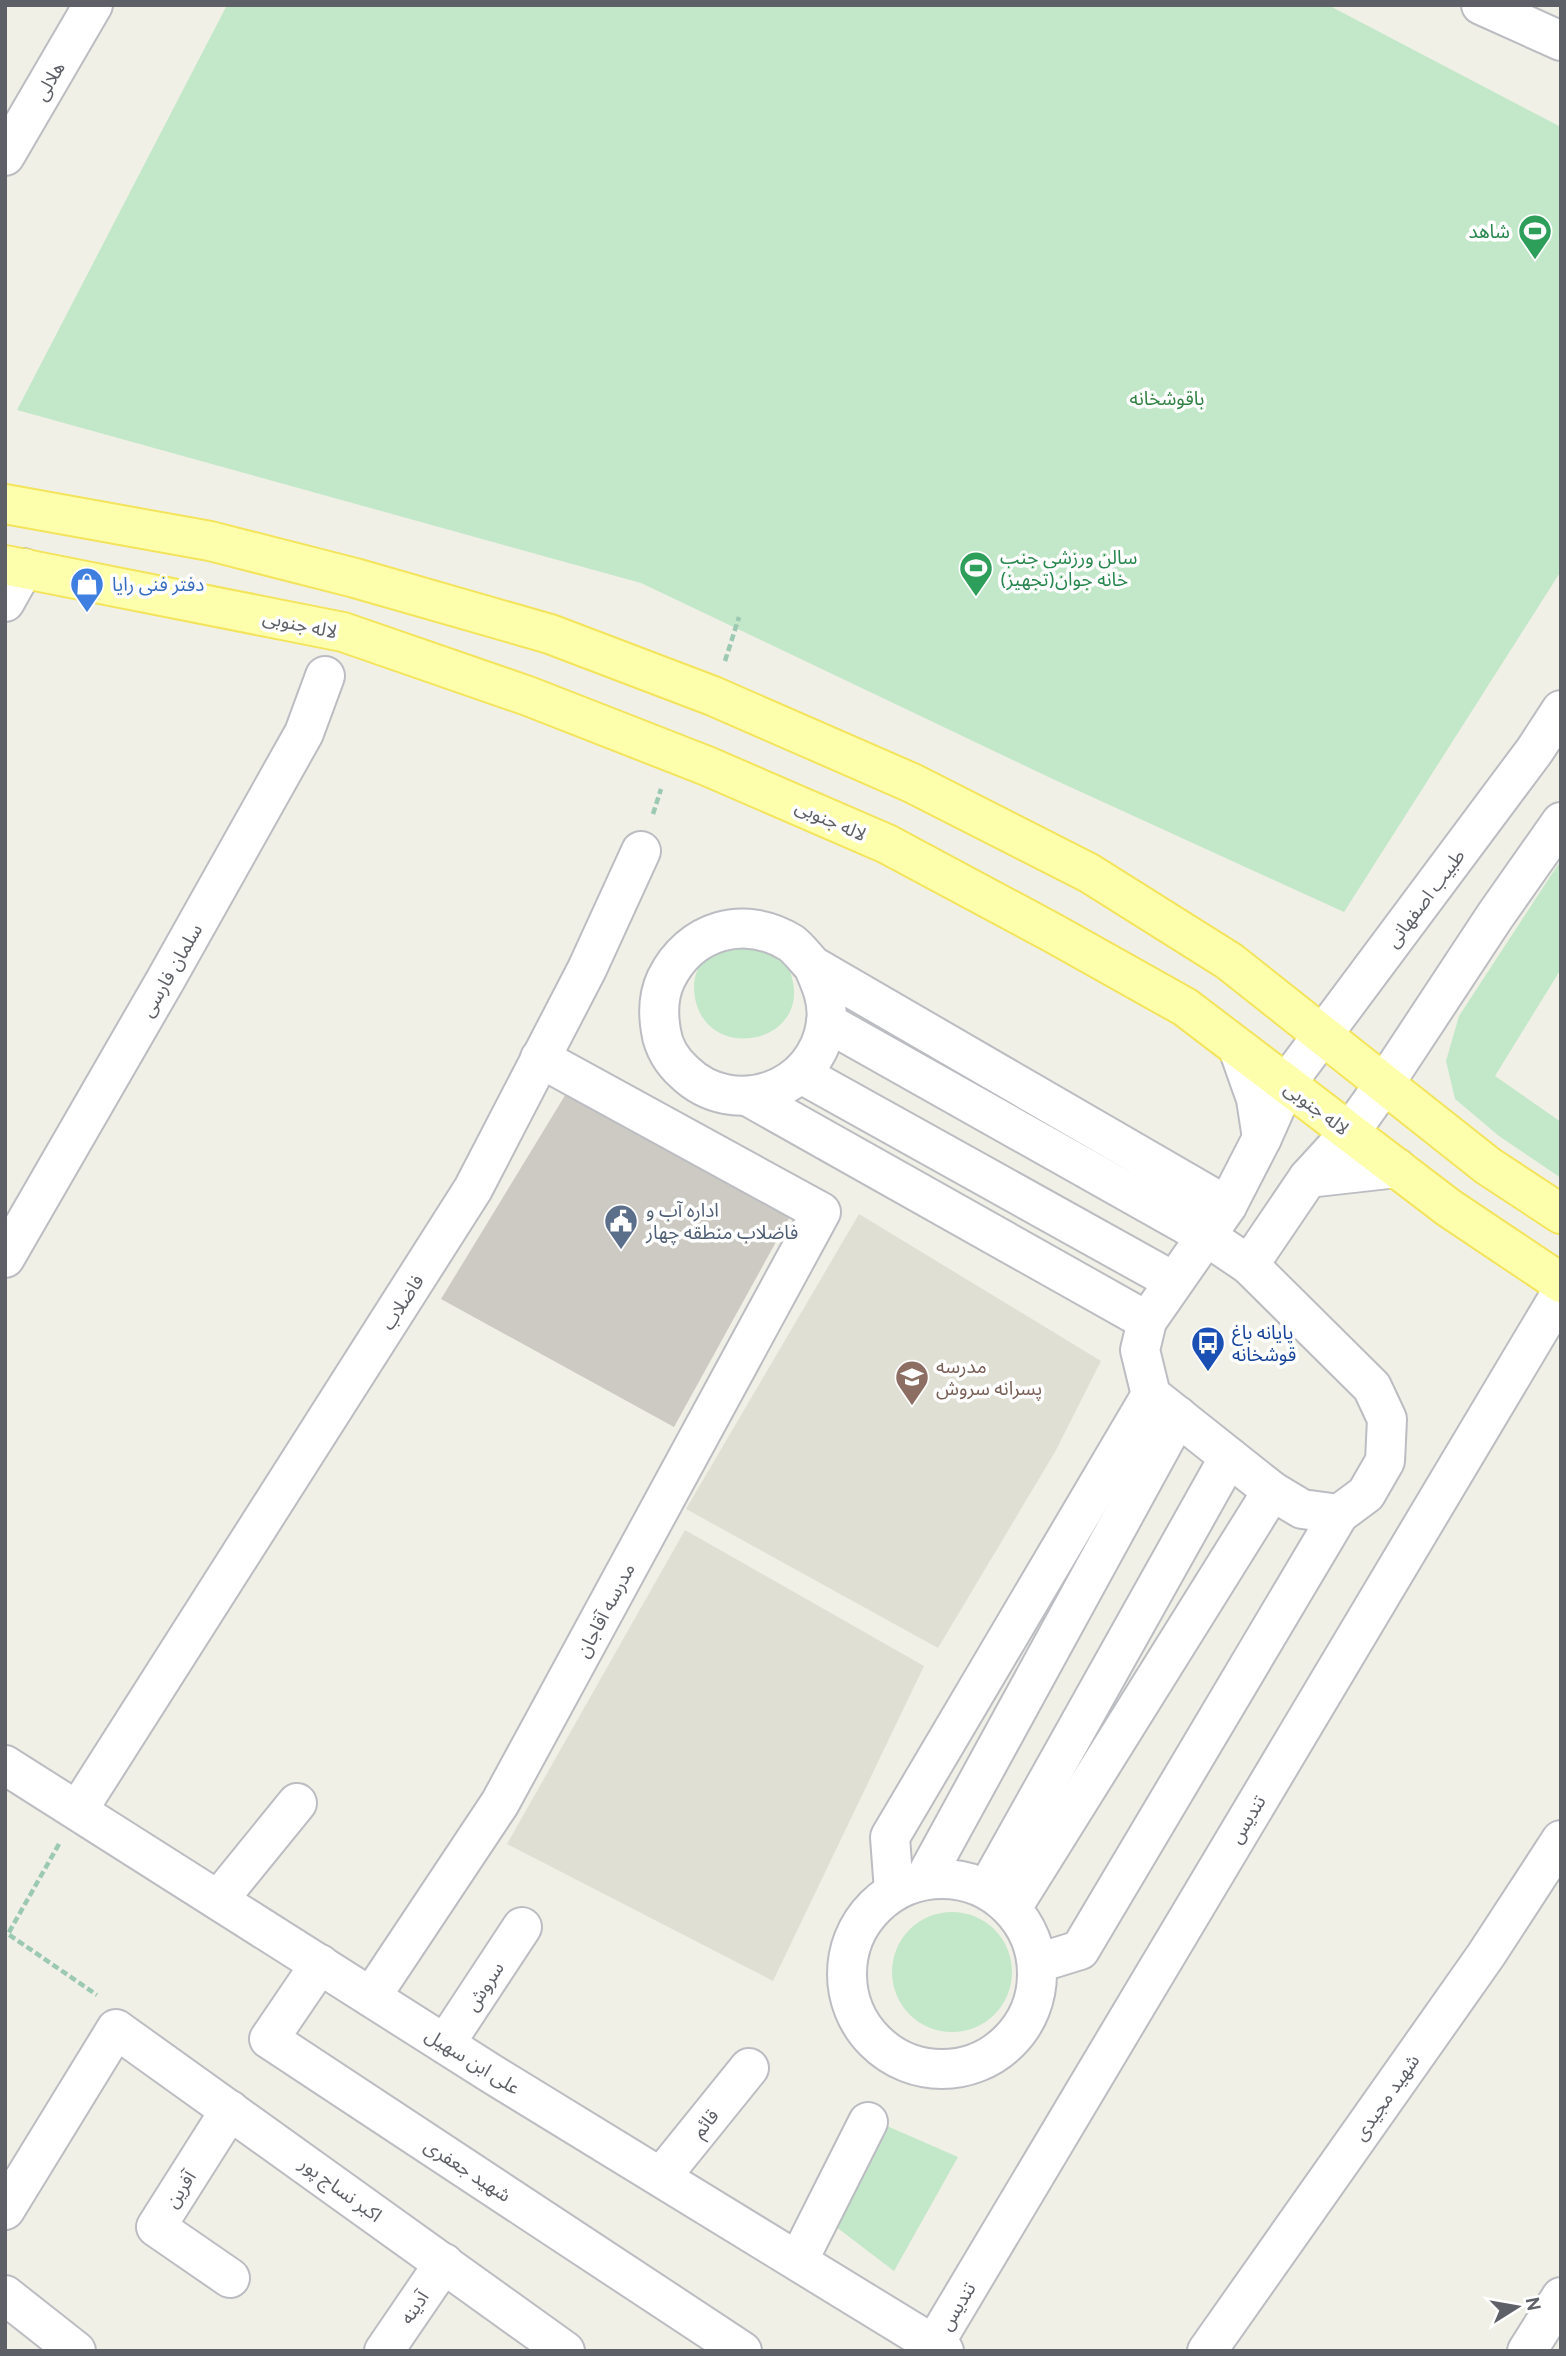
<svg xmlns="http://www.w3.org/2000/svg" width="1566" height="2356" font-family="Overpass,'Noto Sans Arabic',sans-serif">
  <rect width="100%" height="100%" fill="#f0f0e6"/>
  <g fill="#e0dfd4">
    <path d="M859,1214L1101,1361L1055,1452L938,1648L686,1509Z"/>
    <path d="M685,1530L924,1666L773,1981L507,1844Z"/>
  </g>
  <g fill="#c3e8c9">
    <path d="M227,5H1328L1561,127V571L1344,912L1057,781L641,583L17,410Z"/>
    <path d="M1561,860V969L1495,1076L1561,1122V1178L1499,1136L1455,1099L1446,1061L1459,1016Z"/>
    <path d="M738,940C748,944 775,950 782,958C789,964 791,974 793,982C806,1048 697,1064 694,988C694,959 716,950 738,940Z"/>
    <circle cx="952" cy="1972" r="60"/>
    <path d="M887,2126L958,2157L894,2271L831,2223Z"/>
  </g>
  <path fill="#cccac3" d="M575,1079L798,1202L674,1427L441,1299Z"/>
  <g fill="none" stroke-linecap="round" stroke-linejoin="round">
    <g stroke="#bbbdc2" stroke-width="42">
      <g id="minor">
        <path d="M1481,5L1561,41"/>
        <path d="M5,156L93,5"/>
        <path d="M5,602L24,568"/>
        <path d="M813,966C821,984 829,1002 826,1023C817,1091 733,1120 684,1072C673,1062 663,1047 661,1031C658,1014 658,996 666,979C690,930 744,914 791,943C799,949 806,959 813,966L1227,1206"/>
        <path d="M826,1022L1206,1236L1249,1265L1372,1387L1387,1419L1385,1461L1366,1494L1339,1514L1080,1950L1038,1963"/>
        <path d="M1238,1048L1256,1099L1262,1138"/>
        <path d="M801,1074L1173,1281"/>
        <path d="M749,1097L1147,1321"/>
        <path d="M1308,1178L1397,1168"/>
        <path d="M5,1258L166,979L304,733L325,676"/>
        <path d="M1249,1265L1308,1178L1350,1132L1385,1083L1495,916L1561,822"/>
        <path d="M1339,1514L1302,1509L1272,1491L1151,1395L1140,1350L1147,1321L1227,1206L1262,1138L1286,1084L1535,750L1561,710"/>
        <path d="M5,1765L492,2074L944,2351"/>
        <path d="M78,1810L473,1189L587,969L641,851"/>
        <circle cx="942" cy="1974" r="95"/>
        <path d="M924,1880L1178,1416"/>
        <path d="M987,1889L1229,1457"/>
        <path d="M894,1891L890,1837L1151,1395"/>
        <path d="M219,1899L297,1803"/>
        <path d="M1012,1908L1272,1491"/>
        <path d="M320,1964L269,2039L742,2351"/>
        <path d="M371,1997L500,1803L821,1212L540,1058"/>
        <path d="M445,2044L522,1927"/>
        <path d="M230,2110L156,2227L230,2278"/>
        <path d="M661,2177L749,2068"/>
        <path d="M5,2210L116,2029L565,2351"/>
        <path d="M798,2261L868,2122"/>
        <path d="M5,2295L76,2351"/>
        <path d="M384,2351L444,2263"/>
        <path d="M930,2351L1561,1293"/>
        <path d="M1207,2351L1486,1955L1561,1840"/>
        <path d="M1527,2351L1561,2297"/>
      </g>
    </g>
    <g stroke="#f3e45c" stroke-width="42">
      <g id="major">
        <path d="M5,504L210,541L355,578L550,634L713,696L912,783L1089,873L1229,961L1488,1166L1561,1214"/>
        <path d="M5,565L343,632L528,696L707,766L887,844L1053,933L1185,1007L1449,1208L1561,1283"/>
      </g>
    </g>
    <g stroke="#9cc9b1" stroke-width="4.5" stroke-dasharray="7 3.5" stroke-linecap="butt">
      <path d="M725,661L739,617"/>
      <path d="M653,814L661,789"/>
      <path d="M59,1844L8,1934L97,1995"/>
    </g>
    <use href="#minor" stroke="#fff" stroke-width="38"/>
    <use href="#major" stroke="#feffac" stroke-width="38"/>
  </g>
  <defs>
    <g id="stadium-pin" transform="scale(1.75)"><path d="M0 17L-7.5 6A9.5 9.5 0 1 1 7.5 6Z" fill="#2e9e5b" stroke="#fff"/><path d="M0-5a6.5 5 0 1 0 0 10a6.5 5 0 1 0 0-10ZM-3.5-1.8h7v3.6h-7Z" fill="#fff"/></g>
    <g id="shop-pin" transform="scale(1.75)"><path d="M0 17L-7.5 6A9.5 9.5 0 1 1 7.5 6Z" fill="#3f7fe0" stroke="#fff"/><path d="M-5-2.5h2.3a2.7 3.5 0 0 1 5.4 0H5L5.5 6h-11ZM-1.5-2.5h3a1.5 2.3 0 0 0-3 0Z" fill="#fff"/></g>
    <g id="civic-pin" transform="scale(1.75)"><path d="M0 17L-7.5 6A9.5 9.5 0 1 1 7.5 6Z" fill="#5c6f8a" stroke="#fff"/><path d="M-.6-6.5H3V-4.5H.6V-3L4-1V1h2V6H-6V1h2V-1L-.6-3ZM-1.2 2.5V6h2.4V2.5Z" fill="#fff"/></g>
    <g id="bus-pin" transform="scale(1.75)"><path d="M0 17L-7.5 6A9.5 9.5 0 1 1 7.5 6Z" fill="#1a4fb4" stroke="#fff"/><path d="M-5-6H5V4H4V6H2V4H-2V6H-4V4H-5ZM-3.5-4V0h7V-4ZM-3.5 1.2v1.5H-2V1.2ZM2 1.2v1.5H3.5V1.2Z" fill="#fff"/></g>
    <g id="school-pin" transform="scale(1.75)"><path d="M0 17L-7.5 6A9.5 9.5 0 1 1 7.5 6Z" fill="#8d6e63" stroke="#fff"/><path d="M0-5L7-2L0 1L-7-2ZM-4 1L0 2.5L4 1V4Q0 6-4 4Z" fill="#fff"/></g>
  </defs>
  <g fill-rule="evenodd">
    <use href="#stadium-pin" x="1535" y="231"/>
    <use href="#stadium-pin" x="976" y="568"/>
    <use href="#shop-pin" x="87" y="584"/>
    <use href="#civic-pin" x="621" y="1221"/>
    <use href="#bus-pin" x="1208" y="1343"/>
    <use href="#school-pin" x="912" y="1377"/>
  </g>
  <g text-anchor="middle" stroke-width="7" stroke-linejoin="round" paint-order="stroke">
    <g font-size="19" fill="#5e6067" stroke="#fff">
      <text transform="translate(49 81) rotate(-60)" y="7">هلالی</text>
      <text transform="translate(300 624) rotate(12)" y="7">لاله جنوبی</text>
      <text transform="translate(831 820) rotate(24)" y="7">لاله جنوبی</text>
      <text transform="translate(1425 898) rotate(-53)" y="7">طبیب اصفهانی</text>
      <text transform="translate(171 970) rotate(-60)" y="7">سلمان فارسی</text>
      <text transform="translate(1317 1108) rotate(37)" y="7">لاله جنوبی</text>
      <text transform="translate(402 1302) rotate(-57)" y="7">فاضلاب</text>
      <text transform="translate(605 1610) rotate(-62)" y="7">مدرسه آقاجان</text>
      <text transform="translate(1247 1819) rotate(-59)" y="7">تندیس</text>
      <text transform="translate(484 1986) rotate(-57)" y="7">سروش</text>
      <text transform="translate(473 2061) rotate(32)" y="7">علی ابن سهیل</text>
      <text transform="translate(1386 2097) rotate(-55)" y="7">شهید مجیدی</text>
      <text transform="translate(705 2123) rotate(-51)" y="7">قائم</text>
      <text transform="translate(468 2170) rotate(33)" y="7">شهید جعفری</text>
      <text transform="translate(180 2189) rotate(-57)" y="7">آفرین</text>
      <text transform="translate(341 2189) rotate(36)" y="7">اکبر نساج پور</text>
      <text transform="translate(957 2306) rotate(-59)" y="7">تندیس</text>
      <text transform="translate(414 2307) rotate(-56)" y="7">آدینه</text>
    </g>
    <g font-size="19" fill="#27864d" stroke="#fff" text-anchor="end">
      <text x="1510" y="238">شاهد</text>
      <text x="1000" y="564" text-anchor="start">سالن ورزشی جنب<tspan x="1000" dy="22">خانه جوان(تجهیز)</tspan></text>
    </g>
    <g font-size="19" fill="#328144" stroke="#fff">
      <text x="1167" y="405">باقوشخانه</text>
    </g>
    <g font-size="19" fill="#366cbe" stroke="#fff" text-anchor="start">
      <text x="112" y="591">دفتر فنی رایا</text>
    </g>
    <g font-size="19" fill="#4e5e75" stroke="#fff" text-anchor="start">
      <text x="646" y="1217">اداره آب و<tspan x="646" dy="22">فاضلاب منطقه چهار</tspan></text>
    </g>
    <g font-size="19" fill="#164399" stroke="#fff" text-anchor="start">
      <text x="1232" y="1339">پایانه باغ<tspan x="1232" dy="22">قوشخانه</tspan></text>
    </g>
    <g font-size="19" fill="#785e54" stroke="#fff" text-anchor="start">
      <text x="936" y="1373">مدرسه<tspan x="936" dy="22">پسرانه سروش</tspan></text>
    </g>
  </g>
  <rect width="1566" height="2356" fill="none" stroke="#5e6067" stroke-width="14"/>
  <g transform="translate(1517 2307) rotate(79)" stroke="#ffffff" stroke-width="5" paint-order="stroke">
  <path d="M0-5L12 26L0 18L-12 26Z" fill="#5e6067"/>
  <text y="-10" font-size="19" font-weight="bold" text-anchor="middle" fill="#5e6067">N</text>
  </g>
</svg>
